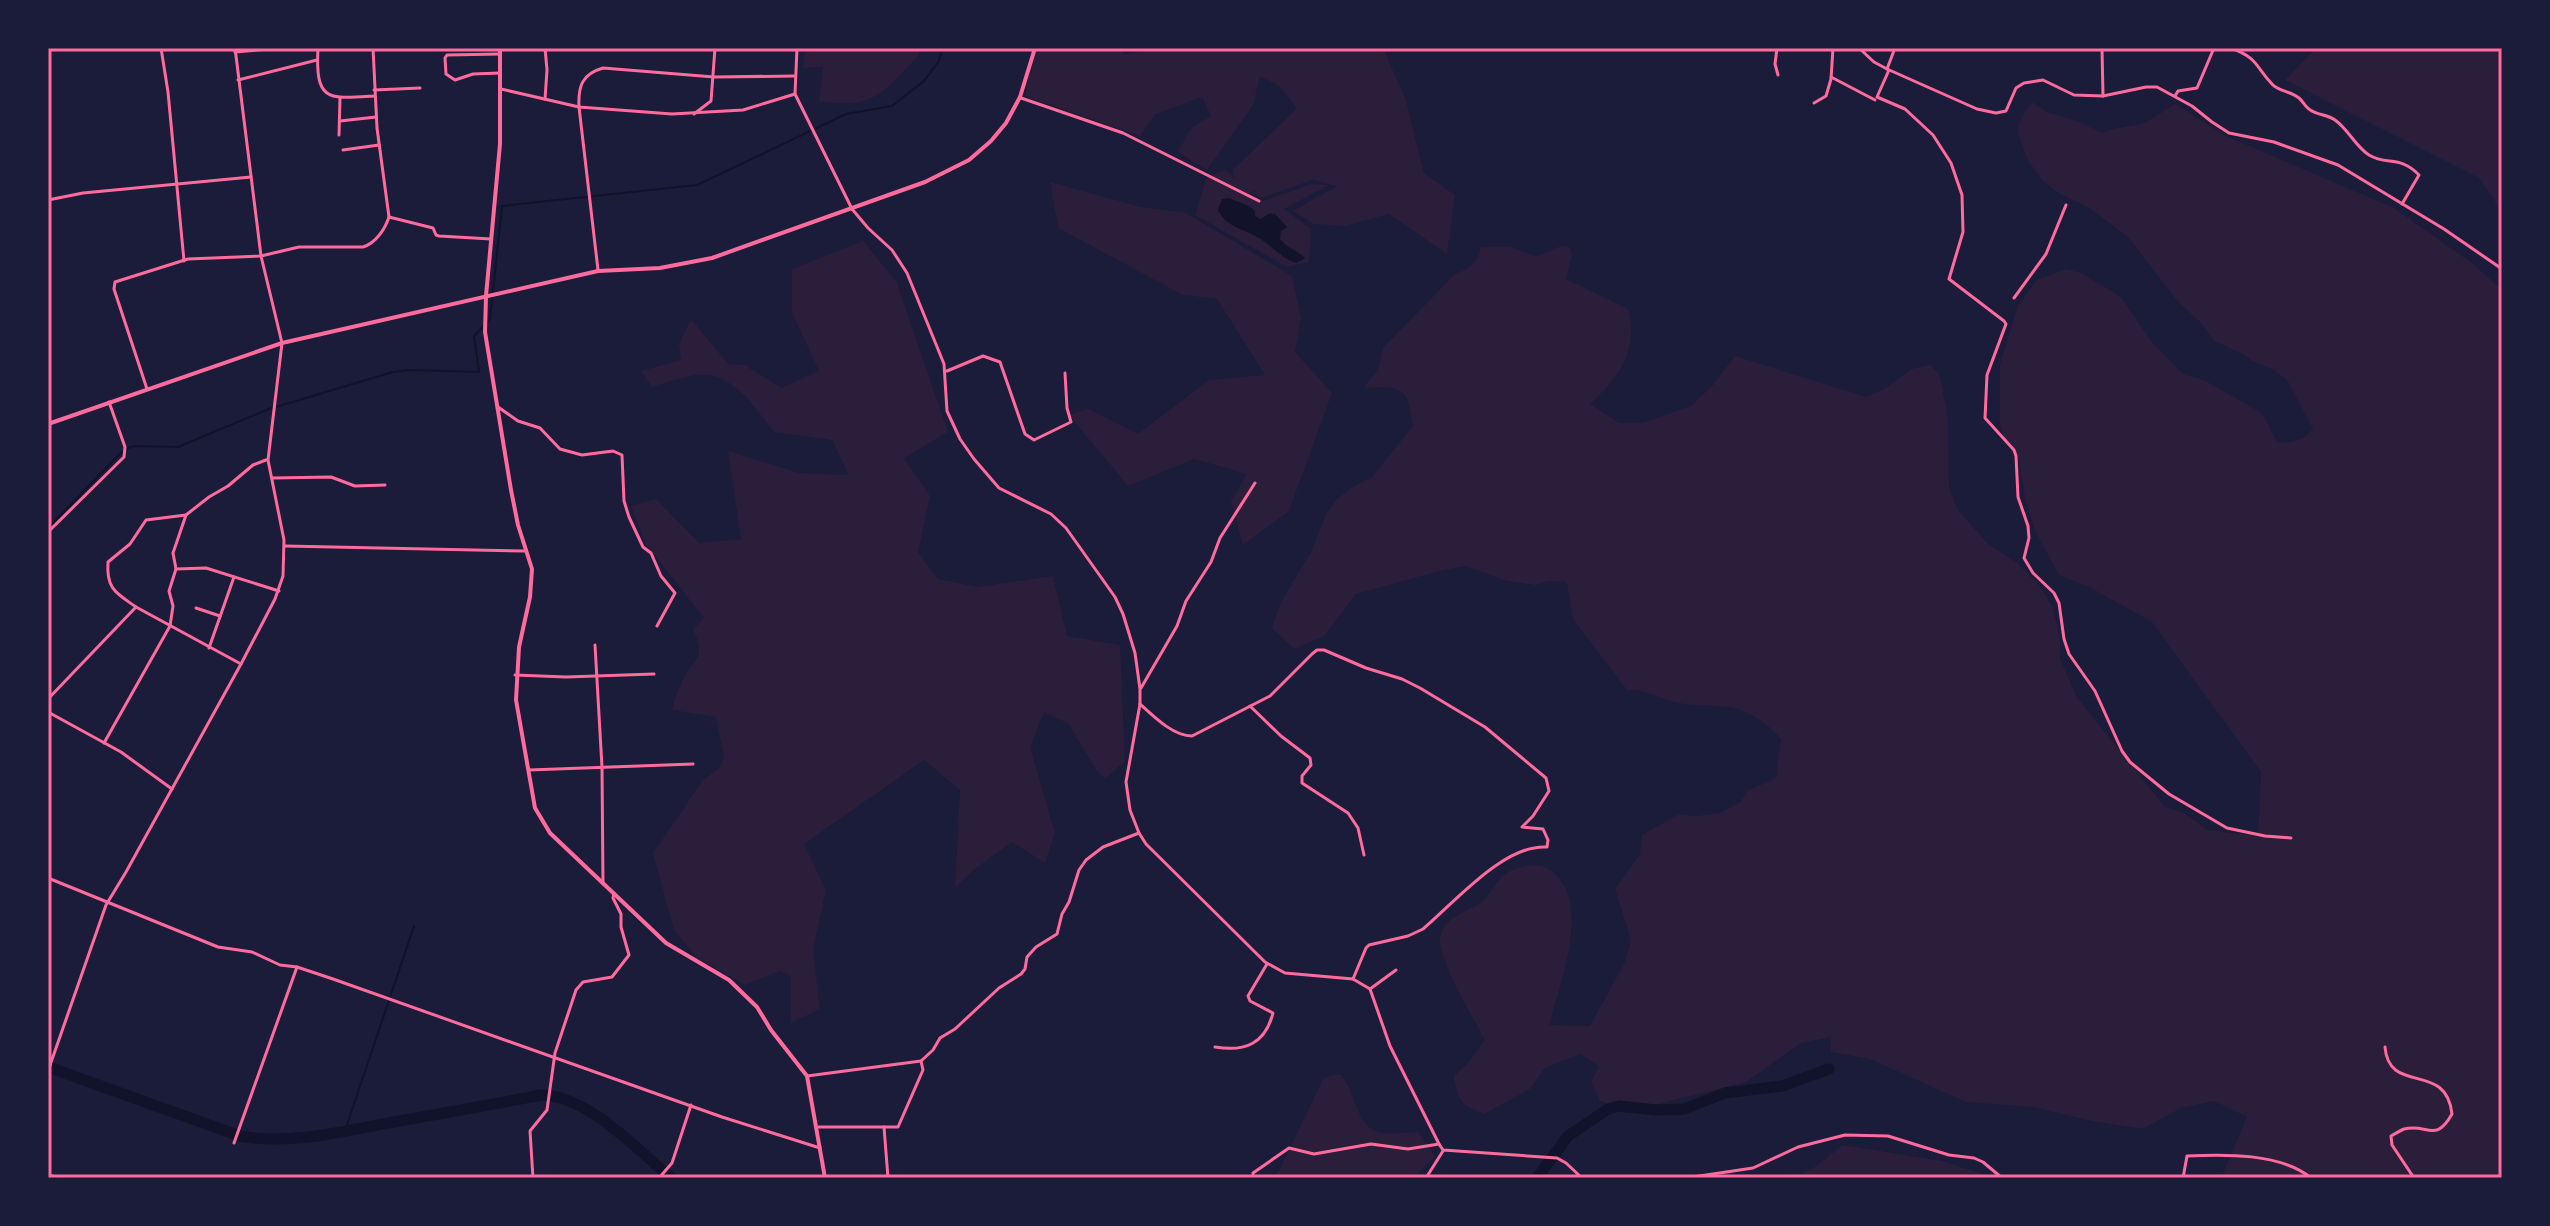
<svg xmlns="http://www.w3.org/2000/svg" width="2550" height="1226" font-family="'Asap Condensed',sans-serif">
  <rect width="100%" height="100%" fill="#1b1b3a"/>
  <g fill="#2a1e3b">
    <path d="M805,48H921L919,55C881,93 876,110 819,101L823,67L803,68Z"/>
    <path d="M1035,48H1121L1124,54L1166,48H1383L1406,100L1424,173L1455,195L1447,254L1389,214L1345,226L1313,224L1293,211L1337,186L1312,180L1262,198L1252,193L1259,189L1249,193L1263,201L1311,184L1329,185L1284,209L1311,229L1309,262L1287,267L1195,215L1207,177L1226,169L1235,180L1233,170L1297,108L1279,86L1260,76L1253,105L1207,170L1178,152L1190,129L1211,116L1202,97L1156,114L1140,136L1025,96Z"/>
    <path d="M2316,48H2502V212L2479,178L2285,80Z"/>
    <path d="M2032,102L2047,112L2080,122L2102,133C2116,127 2128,127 2141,124C2147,123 2168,108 2175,104L2226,136L2394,208L2472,263L2502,290V1178H2221L2247,1117L2214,1101L2181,1108L2143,1129L2092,1121L2033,1107L1966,1102L1870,1059L1831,1052V1037L1801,1043L1746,1082L1658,1104L1612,1106L1600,1101L1591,1082L1599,1066L1580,1054L1545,1068L1530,1089L1484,1114C1461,1105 1458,1101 1454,1076L1468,1063L1485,1040C1474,1019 1438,960 1440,939C1443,917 1463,914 1479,904C1490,896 1496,880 1508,872C1519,866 1538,862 1549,869C1594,899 1560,983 1549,1025L1590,1026L1625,962L1631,940L1615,889L1640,854L1642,835L1679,814L1696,816L1720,813L1741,802L1747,791L1776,778L1781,739C1768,724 1748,709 1727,707C1708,704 1689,707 1670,701C1655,696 1644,689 1627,690L1573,619L1567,584L1564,581H1549L1535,585L1507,581L1465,566L1436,572L1356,594L1324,636L1294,649L1272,628L1281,602L1311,552L1327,512L1337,499L1351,488L1372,477L1413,426C1407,388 1404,386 1365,388L1366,384L1378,370L1383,348L1455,274C1469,269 1478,262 1481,247H1511L1536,257L1561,246L1570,247L1572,255L1566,279L1628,309C1639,350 1619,378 1590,404L1619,423H1642L1691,406L1712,386L1735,356L1866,397L1886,388L1911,369L1931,365L1940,376L1948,419L1949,488L1958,510L1988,544L2017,563L2040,586L2053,608L2060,640V658L2076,696L2165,807L2182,812L2208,830L2258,836L2261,772L2152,622L2089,587L2059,575L2035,531L2025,497L2019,461L2004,437L2000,424V364L2018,306L2037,280L2066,269L2081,273L2121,297L2151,341L2183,374L2204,380L2262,413L2277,442C2293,443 2303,441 2313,429L2287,380L2274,370L2252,361L2243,354L2214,341L2201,323L2178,302L2128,237L2088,207L2060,194L2043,181L2029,162L2020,140L2018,126L2027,108Z"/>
    <path d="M1050,182L1141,207L1186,213L1292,276L1301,318L1295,352L1332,393L1289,511L1243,545L1231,501L1247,474L1194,459L1128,486L1069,415L1088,409L1138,434L1209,380L1265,375L1217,299L1183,295L1058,228Z"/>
    <path d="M863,241L896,281L948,432L904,458L930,496L918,552L938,579L977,587L1053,576L1067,636L1120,645L1125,761L1105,779L1096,770L1069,724L1044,712L1030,747L1055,833L1045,863L1012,842L975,869L955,888L960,790L924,760L804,844L826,890L813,950L820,1009L791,1023V976L780,971L745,985L696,957L674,930L653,853L703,780L719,768L724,758L716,717L672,710C675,699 678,688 684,678C696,655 706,660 693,629L704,618L645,543L631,506L656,499L699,543L741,539L728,451L799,473L849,475L832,440L774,432C758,412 741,384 714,376C696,371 670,382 652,387L641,371L681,360L679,344L691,319L728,364L745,365L781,388L819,371L792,313V269Z"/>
    <path d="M1332,1075H1341C1350,1086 1352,1097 1358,1110C1369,1140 1391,1133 1418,1132L1435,1156L1419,1172L1417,1178H1273L1279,1171L1323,1079Z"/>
    <path d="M1843,1145L1942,1161L1995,1178H1793L1815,1167Z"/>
  </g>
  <path fill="#12122b" d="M1230,198C1238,203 1249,204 1255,211V216L1261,219L1270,213L1275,214L1287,227L1281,231L1280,239C1288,249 1297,250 1305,258L1296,263C1281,258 1271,245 1259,238C1245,229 1227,228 1218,210L1222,199Z"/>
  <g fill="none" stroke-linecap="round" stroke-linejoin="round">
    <g stroke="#12122b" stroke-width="2">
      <path d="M48,528L119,455L127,448L136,446L178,447L269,409L393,372L409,370L479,372L474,336L490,319L502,206L697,185L846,114L892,106L924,81L939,61L942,48"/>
      <path d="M345,1131L414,926"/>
    </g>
    <g stroke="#12122b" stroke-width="11">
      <path d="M48,1067L240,1136C290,1145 339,1132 388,1123C439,1114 490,1105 541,1095C589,1096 635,1148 671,1178"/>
      <path d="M1537,1178L1568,1136L1608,1109L1619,1106L1656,1110L1684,1109L1725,1093L1782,1086L1829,1069"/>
    </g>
    <g stroke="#ff6b9d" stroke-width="3">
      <path d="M161,48L168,92L184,261"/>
      <path d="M318,48C315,102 328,99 374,96"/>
      <path d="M797,48L795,94L852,209L868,228L892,250L907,273L944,364L947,411L960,439L974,459L999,488L1051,514L1066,528L1115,597L1123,614L1135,653L1140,689V704L1126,782L1130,810L1139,833L1146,844L1265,962L1285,973L1353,979L1370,989L1390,1046L1439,1144L1443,1150L1557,1158L1566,1163L1582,1178"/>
      <path d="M1777,48L1775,64L1778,75"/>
      <path d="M1859,48L1874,62L1887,69L1977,109L1996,113L2006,111L2016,88L2024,83L2043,80L2074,95L2103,96L2146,87H2157L2192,106L2212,122L2229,133L2274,142L2338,165L2444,229L2502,269"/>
      <path d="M2102,48L2103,96"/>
      <path d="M2231,48C2258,58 2255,66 2272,84C2279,92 2291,91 2299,98C2304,102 2305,108 2312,111C2319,115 2328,115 2335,120C2348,129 2356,147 2369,155C2387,166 2400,155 2419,175L2402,204"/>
      <path d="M235,52L281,48"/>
      <path d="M500,54L447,55L445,58L446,74L455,80L473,74L500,73"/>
      <path d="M1887,69L1895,48"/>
      <path d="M1889,70L1877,97L1905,109L1933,135L1951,163L1962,195L1963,232L1949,279L2004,321L2006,324L1987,375L1985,418L2014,450L2016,456L2018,497L2028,526L2029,538L2024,558L2033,573L2054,593L2059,603L2064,639L2069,654L2095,691L2122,751L2130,762L2169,794L2227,828L2265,836L2291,838"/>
      <path d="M1831,77L1875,100"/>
      <path d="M238,80L317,60"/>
      <path d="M501,89L579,107L672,114L743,110L795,94"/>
      <path d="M374,90L420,88"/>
      <path d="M2175,96L2178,91L2197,88L2214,48"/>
      <path d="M1021,98L1123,133L1259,201"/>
      <path d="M545,99L547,70L545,48"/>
      <path d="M1814,103L1826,96L1831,79L1833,48"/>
      <path d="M694,114L711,101L715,48"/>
      <path d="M340,121L376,117"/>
      <path d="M339,135L340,98"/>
      <path d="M343,150L379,145"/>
      <path d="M48,200L83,193L251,177"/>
      <path d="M389,217L433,228L436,235L439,236L491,239"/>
      <path d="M598,270L579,107C578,86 582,74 603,68L714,77L794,76"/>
      <path d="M2014,298L2046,254L2066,205"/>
      <path d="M947,371L983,356L1000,362L1025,434L1034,440L1071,422L1067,408L1065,373"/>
      <path d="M147,389L114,289L115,282L188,259L261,256L299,247H363C376,243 385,229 389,217L377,128L373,48"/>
      <path d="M498,407L518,421L540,428L560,449L582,455L613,451L622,455L624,501L629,517L643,547L651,553L661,576L675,593L657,626"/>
      <path d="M272,478L331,477L355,486L385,485"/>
      <path d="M48,532L124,457L125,447L109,402"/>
      <path d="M285,546L525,551"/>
      <path d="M176,569L206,568L279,591"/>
      <path d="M136,607C116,593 106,589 108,562L130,544L146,520L186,515"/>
      <path d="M196,608L220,616"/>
      <path d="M595,645L602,767L603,884"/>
      <path d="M209,648L234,577"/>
      <path d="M515,675L566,677L654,674"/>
      <path d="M1141,688L1177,626L1186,601L1211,562L1220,538L1255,483"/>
      <path d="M48,699L136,607L241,664"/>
      <path d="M1140,704C1153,716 1173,736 1192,736L1270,696L1312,654L1317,650H1324L1366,668L1402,679L1420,688L1485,727L1546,778L1549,791L1533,816L1522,827L1543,829L1548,840L1547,847C1504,844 1455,902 1423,929L1408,936L1369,945L1366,948L1353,979"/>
      <path d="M1250,706L1281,736L1310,758L1311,765L1302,776V783L1348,813L1358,828L1364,855"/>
      <path d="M48,712L121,752L172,789"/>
      <path d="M104,743L170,626L173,606L169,591L176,569L173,553L186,515L209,497L228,486L253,465L266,460"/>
      <path d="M529,770L693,764"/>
      <path d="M48,878L218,947L252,952L280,965L297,967L333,979L722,1117L820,1148"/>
      <path d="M1370,989L1396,970"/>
      <path d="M1215,1047C1245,1052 1265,1044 1273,1013L1250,1001L1248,996L1267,964"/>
      <path d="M2385,1047C2389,1096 2446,1060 2452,1114C2435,1144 2428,1123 2404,1129C2399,1131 2395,1134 2391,1136L2392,1145L2414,1178"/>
      <path d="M48,1071L106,905L126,872L241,664L275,599L283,576L284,540L268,460L282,343L261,256L235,48"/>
      <path d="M807,1076L921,1061L933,1050L940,1038L955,1029L999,988L1021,974L1025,969L1027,957L1036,947L1057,934L1062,914L1069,902L1079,870L1086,860L1103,847L1139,833"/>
      <path d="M817,1127H898L923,1070L921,1061"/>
      <path d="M884,1127L888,1178"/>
      <path d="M234,1143L297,967"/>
      <path d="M48,1175L60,1178"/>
      <path d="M533,1178L530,1131L547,1110L555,1053L576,990L583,982L612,977L629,955L621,927V914L613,898L614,893"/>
      <path d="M659,1178L672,1163L691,1105"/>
      <path d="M1253,1178V1173L1289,1148L1314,1154L1371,1144L1408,1149L1439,1144"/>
      <path d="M1426,1178L1443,1151"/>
      <path d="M1686,1178L1753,1168L1798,1147L1845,1135L1888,1136L1949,1155L1974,1158L1983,1162L2002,1178"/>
      <path d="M2028,1178H2051"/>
      <path d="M2183,1178L2187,1156C2224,1154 2281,1153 2311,1178"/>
    </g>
    <g stroke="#ff6b9d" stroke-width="4">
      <path d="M500,48V144L486,296L485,332L511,490L518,525L532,569L530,597L519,647L516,700L535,808L550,833L666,943L729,980L757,1007L771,1030L807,1076L825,1178"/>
      <path d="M48,424L282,343L598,271L660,268L712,258L925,182L969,160L991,141L1006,123L1020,97L1035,48"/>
    </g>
  </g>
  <rect width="2550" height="1226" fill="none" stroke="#1b1b3a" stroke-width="100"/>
  <rect x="50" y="50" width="2450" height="1126" fill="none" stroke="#ff6b9d" stroke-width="3"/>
</svg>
